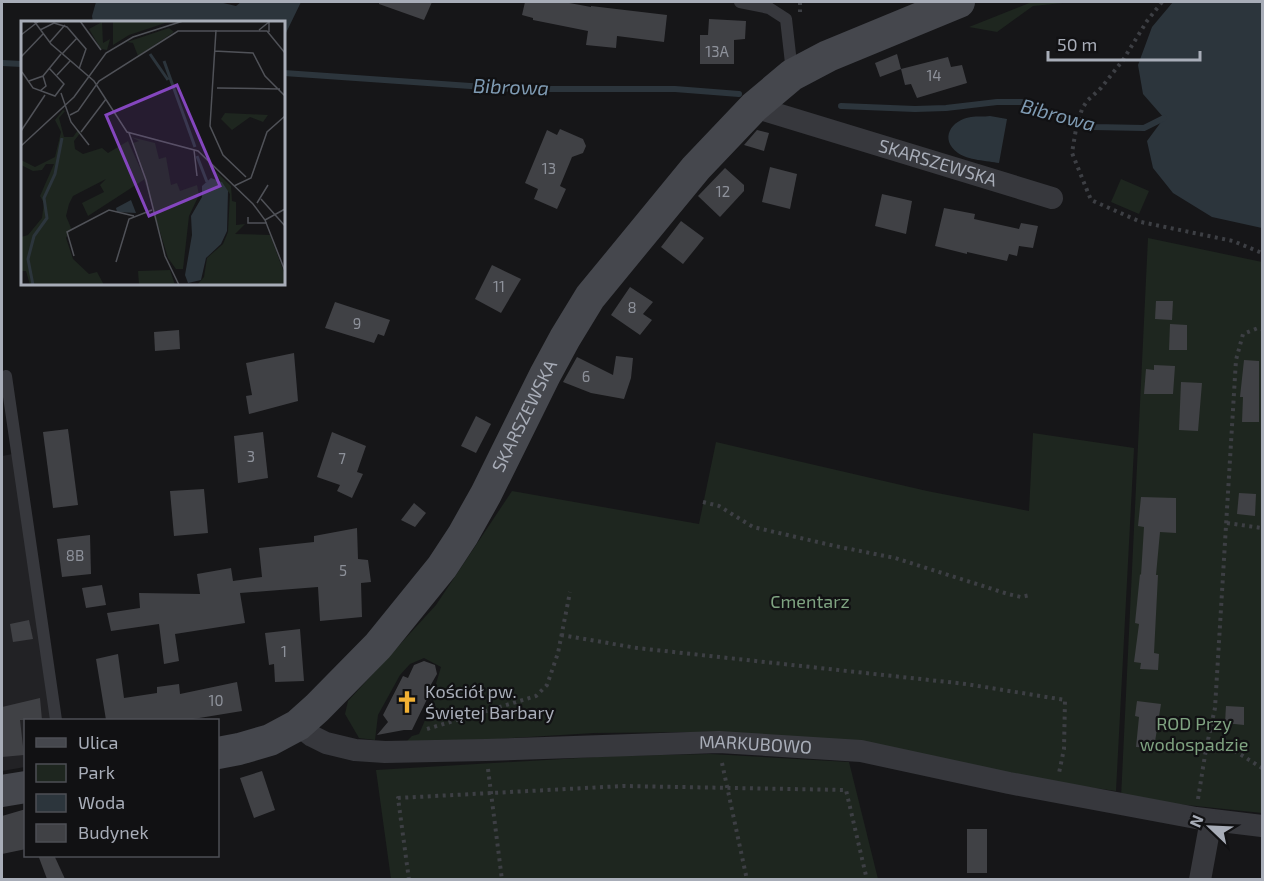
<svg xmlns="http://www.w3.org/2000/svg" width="1264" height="881" font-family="'Exo 2',sans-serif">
  <rect width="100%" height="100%" fill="#161618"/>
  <path fill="#222225" d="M18,453L58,720H26L25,767L2,771V456Z"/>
  <g fill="#1e261f">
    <path d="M1032,2H1073L1033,6L997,32L969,27Z"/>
    <path d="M1121,179L1149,191L1139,214L1111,202Z"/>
    <path d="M1148,238L1262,262V813L1121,798Z"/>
    <path d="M1033,433L1134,448L1116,791L691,732L594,733L481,740L406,742L412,736L419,734L433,702L435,687L441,667L424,658L410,664L400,675L378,715L375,740L359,738L345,714L348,701L436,605L512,491L699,524L716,442L927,491L1029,511Z"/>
    <path d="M711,754L849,762L878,879H391L376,770L613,756Z"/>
  </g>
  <g fill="#2c353c">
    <path d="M96,2H219L236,6L241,2H301L284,37V22H93L92,16Z"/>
    <path d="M1173,2H1262V228L1212,217L1173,193L1153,168L1147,141L1164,118L1143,94L1138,65L1152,27Z"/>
    <path d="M990,116L1007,119L999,163C988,161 967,160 958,153C939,139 951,120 971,117C977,116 984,117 990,116Z"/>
  </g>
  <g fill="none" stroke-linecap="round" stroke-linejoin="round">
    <g stroke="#2c353c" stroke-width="6">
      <path d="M2,63L22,64"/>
      <path d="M284,73L515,89H675L739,94"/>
      <path d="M841,106L915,109L946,108L997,102H1022L1094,127L1144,128L1164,118"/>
    </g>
  </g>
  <g fill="#404145">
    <path d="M379,2H432L424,20L379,4Z"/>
    <path d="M525,2H564L591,7V6L667,15L664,42L617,36L616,48L586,45L588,31L533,20V18L522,15Z"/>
    <path d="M709,19L746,21L745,39L734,40V64H700V35H708Z"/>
    <path d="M897,54L901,69L880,77L875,63Z"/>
    <path d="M948,57L951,67L962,65L967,83L917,98L911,84L905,85L901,69Z"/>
    <path d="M560,129L583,139L586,146L583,153L572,157L560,186L566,189L557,209L534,199L538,189L525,183L547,130L557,135Z"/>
    <path d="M757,130L769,133L764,151L744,145Z"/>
    <path d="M770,167L797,174L790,209L762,202Z"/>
    <path d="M725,168L744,185V191L720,217L698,196Z"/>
    <path d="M882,194L912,201L906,234L875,226Z"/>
    <path d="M944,208L975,214L974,219L1019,229L1021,223L1038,226L1033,248L1019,246L1017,256L1009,254L1007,261L967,252V254L935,246Z"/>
    <path d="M681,221L704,238L683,264L661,247Z"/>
    <path d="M492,265L521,279L501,313L475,299Z"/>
    <path d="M630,287L653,302L643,314L652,320L640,335L611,315Z"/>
    <path d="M1156,301H1173L1172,320L1155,319Z"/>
    <path d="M335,302L390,320L384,336L378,334L374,343L325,328Z"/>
    <path d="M1170,324L1187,325V350H1169Z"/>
    <path d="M179,330L180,349L155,351L154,332Z"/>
    <path d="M294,353L298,401L249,414L246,396L252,395L246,363Z"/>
    <path d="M616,356L633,358L631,378L624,399L591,393L563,382L577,357L613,375Z"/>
    <path d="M1244,360L1259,361V422H1242L1243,397H1240Z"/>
    <path d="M1154,365L1175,366L1173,394H1144L1146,369L1154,370Z"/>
    <path d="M1181,382L1202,383L1198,431L1179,430Z"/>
    <path d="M476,416L491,424L476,453L461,446Z"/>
    <path d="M68,429L78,505L53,508L43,432Z"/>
    <path d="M263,432L268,478L238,483L234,436Z"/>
    <path d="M332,432L366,446L357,472L363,474L352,498L337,491L340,485L317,477Z"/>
    <path d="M204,489L208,533L174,536L170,491Z"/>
    <path d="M1239,493L1256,494L1255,516L1237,514Z"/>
    <path d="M1141,497L1176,498V533L1160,532L1156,575H1158L1154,653L1159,654L1158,670L1140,669L1141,663L1134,662L1139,624L1135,623L1140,574L1141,575L1144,527L1138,526Z"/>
    <path d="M414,503L426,513L415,527L401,520Z"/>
    <path d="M357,528L358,559L368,560L371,582L361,583L362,617L320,621L318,587L240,593L245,623L175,634L179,661L164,664L159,624L111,631L107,613L140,608L139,593L200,594L197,574L231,568L233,581L262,577L259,548L314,542V536Z"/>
    <path d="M90,535L91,574L62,577L57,539Z"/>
    <path d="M102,585L106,605L86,608L82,588Z"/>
    <path d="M29,620L33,639L13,642L10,624Z"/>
    <path d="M300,629L304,681L275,682L274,664L269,665L265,633Z"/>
    <path d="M118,654L124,698L157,693V687L179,684L180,694L237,682L242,711L187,720H106L96,659Z"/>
    <path d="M424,661L435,665L437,674L429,688L432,689L412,730H404L377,735L388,722L383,715L403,676L408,678L414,665Z"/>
    <path d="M40,698L42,720H20L24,755L2,757V707Z"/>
    <path d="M1137,701L1161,704L1154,748L1136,747L1139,717L1135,716Z"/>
    <path d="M1226,706L1244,707V725L1225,723Z"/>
    <path d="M262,771L275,810L254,818L240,778Z"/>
    <path d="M26,809V849L2,854V816Z"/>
    <rect x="967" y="829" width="20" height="44"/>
    <path d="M38,855H54L65,879H47Z"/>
  </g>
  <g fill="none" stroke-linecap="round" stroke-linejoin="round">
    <g stroke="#3d3f44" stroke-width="4" stroke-dasharray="3 4.5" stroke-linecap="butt">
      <path d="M800,2V12"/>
      <path d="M1162,2L1147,21L1123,60L1101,88L1087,101L1082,109L1076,129L1072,153L1091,200L1141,222L1233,241L1262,253"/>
      <path d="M703,502L719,506L753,527L835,546L895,558L1008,594L1021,597L1030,595"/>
      <path d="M1227,523L1262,528"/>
      <path d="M561,635L637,648L966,684L1065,700L1064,749L1059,773"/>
      <path d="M427,729L536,696L547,685L558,653L570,592"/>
      <path d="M1206,749L1227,746L1262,768"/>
      <path d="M722,763L747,880"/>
      <path d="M488,769L502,880"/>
      <path d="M1198,799L1206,749L1215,708L1236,360L1243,334L1258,328L1262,329"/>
      <path d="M409,880L398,798L623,786L846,790L867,880"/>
    </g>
    <g stroke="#37383d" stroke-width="12">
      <path d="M740,2L769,8L786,19L792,72"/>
      <path d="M6,376L56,720"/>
    </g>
    <g stroke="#37383d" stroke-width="22">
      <path id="s1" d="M754,107L1052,198"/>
      <path id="s2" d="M298,725L312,736L326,743L355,750L385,752L486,750L719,742L861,751L1009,783L1196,818L1262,826"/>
      <path d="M1200,880L1211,820"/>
    </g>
    <g stroke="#45474d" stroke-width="32">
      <path id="s3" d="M218,753L239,749L270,740L298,725L317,708L378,646L442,567L463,535L486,494L545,375L565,338L590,297L696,168L754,107L792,75L828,56L959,2"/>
      <path d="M2,791L26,787"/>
    </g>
  </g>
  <defs>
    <g id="church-bare" transform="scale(1.8)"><path d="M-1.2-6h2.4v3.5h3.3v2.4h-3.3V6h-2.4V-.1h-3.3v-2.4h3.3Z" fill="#f2b134" stroke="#111113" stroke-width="2.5" paint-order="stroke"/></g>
  </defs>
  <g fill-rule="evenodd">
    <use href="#church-bare" x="407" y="702"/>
  </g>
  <g text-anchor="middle" stroke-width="4.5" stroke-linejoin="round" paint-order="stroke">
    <g font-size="15" fill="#8e929b">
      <text x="717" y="57">13A</text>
      <text x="934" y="81">14</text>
      <text x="549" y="174">13</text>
      <text x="723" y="197">12</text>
      <text x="499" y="292">11</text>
      <text x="632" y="313">8</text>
      <text x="357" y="329">9</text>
      <text x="586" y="382">6</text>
      <text x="251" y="462">3</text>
      <text x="342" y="464">7</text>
      <text x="75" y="561">8B</text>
      <text x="343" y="576">5</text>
      <text x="284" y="657">1</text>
      <text x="216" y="706">10</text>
    </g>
    <g font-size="18" fill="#a8adb8" stroke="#111113">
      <text dy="6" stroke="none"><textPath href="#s1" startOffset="192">SKARSZEWSKA</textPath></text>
      <text dy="6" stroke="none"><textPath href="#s3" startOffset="472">SKARSZEWSKA</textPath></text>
      <text dy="6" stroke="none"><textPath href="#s2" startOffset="464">MARKUBOWO</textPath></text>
    </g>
    <g font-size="18" fill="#7fa381" stroke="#111113">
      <text x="810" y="608">Cmentarz</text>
      <text x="1194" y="730">ROD Przy<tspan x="1194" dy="21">wodospadzie</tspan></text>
    </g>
    <g font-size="18" fill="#a8adb8" stroke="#111113" text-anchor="start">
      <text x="425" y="698">Kościół pw.<tspan x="425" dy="21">Świętej Barbary</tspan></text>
    </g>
    <g font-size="20" font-style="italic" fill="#7f9bb3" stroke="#111113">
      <text transform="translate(511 87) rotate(2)" y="7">Bibrowa</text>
      <text transform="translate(1058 115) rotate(15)" y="7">Bibrowa</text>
    </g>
  </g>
  <g transform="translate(21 21)">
    <rect width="264" height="264" fill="#161618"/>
    <path d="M150,0L108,14L92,24V1ZM81,1L82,22L89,18L86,29L80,28L68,8ZM148,7L153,11L117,35L112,22L106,21ZM42,89L44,90L38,97L43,116H52L57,109L60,111L53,120L54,128L62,133L81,127L87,132L107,120L124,158L67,195L61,182L83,171L79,164L85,158L52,175L48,183L45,195L50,207L45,217L52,238L68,253L76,251L83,264H9L5,250H0V216L7,214L21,197L23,182L19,175L33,143H25L21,149L12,150L0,144V139L14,146L34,136L40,111L34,99ZM204,92L247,94L242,101L229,96L211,109L200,98ZM110,116L134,122L138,138L145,136L150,164L156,162L159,170L176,164L178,174L168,195L162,248H155L147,237L112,122L118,120ZM187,143L210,165L211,180L215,181V204L224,203L214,213L249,214L264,254V264H176L183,256L186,237L202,223L207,211L209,173ZM149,249L154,264H118L117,250Z" fill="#1e261f"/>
    <path d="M190,157L201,161L207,170L206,210L200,223L185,237L180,259L167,262L164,254L171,214L170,195L181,176V165ZM110,179L115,192L96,191L95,187Z" fill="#2c353c"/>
    <path fill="none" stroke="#2c353c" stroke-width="3" d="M129,33L147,59M143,40L174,126M176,135L186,161M12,264L7,238L13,215L26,197L23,177L34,153L41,117"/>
    <path fill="none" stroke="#505258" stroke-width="1.5" d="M13,0L30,23L73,60L106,111L177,130L232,183L244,199L264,250M59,0L80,29M19,9L33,2L46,6L65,28L58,48M195,9L189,105L202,134L225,156M238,9L248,1V11M0,14L18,0M29,21L44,4M193,30L232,32L244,55L264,75M41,33L56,17M0,36L22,13M1,51L12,67L34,75L43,63L28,47M36,54L49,40M8,60L22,55L40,33M196,67L259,68M19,70L25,65L22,55M40,72L50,101L68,124M49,94L57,90L78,60L157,10H246L264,32M0,110L24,74M60,111L85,78M108,112L125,159L144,235L158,264M0,125L53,76L85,32L112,16L162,0M173,129L176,155M213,165L230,157L246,111L264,95M240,178L264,205M236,182L247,164M227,196V202H246M244,199L264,188M53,235L46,211L88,189L113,195M95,241L108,198L131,189"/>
    <path fill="#8446be" fill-opacity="0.15" stroke="#8446be" stroke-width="3" d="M156,64L199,165L128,195L85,94Z"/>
    <rect width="264" height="264" fill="none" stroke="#a8adb8" stroke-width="3"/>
  </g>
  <rect width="1264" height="881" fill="none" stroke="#a8adb8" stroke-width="6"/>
  <rect x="24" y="719" width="195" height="138" fill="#111113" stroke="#4d4f55" stroke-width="1.5"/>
  <rect x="36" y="738" width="30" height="9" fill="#45474d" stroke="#4d4f55" stroke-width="1.5"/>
  <text x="78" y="749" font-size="18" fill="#a8adb8">Ulica</text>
  <rect x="36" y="764" width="30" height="18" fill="#1e261f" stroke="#4d4f55" stroke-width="1.5"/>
  <text x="78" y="779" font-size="18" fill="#a8adb8">Park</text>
  <rect x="36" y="794" width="30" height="18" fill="#2c353c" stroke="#4d4f55" stroke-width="1.5"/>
  <text x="78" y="809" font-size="18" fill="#a8adb8">Woda</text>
  <rect x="36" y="824" width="30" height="18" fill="#404145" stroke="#4d4f55" stroke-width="1.5"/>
  <text x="78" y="839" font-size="18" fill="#a8adb8">Budynek</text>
  <g transform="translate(1210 827) rotate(293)" stroke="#111113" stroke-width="4.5" paint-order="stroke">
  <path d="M0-4.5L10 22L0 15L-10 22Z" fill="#a8adb8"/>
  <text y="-9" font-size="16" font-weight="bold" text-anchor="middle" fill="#a8adb8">N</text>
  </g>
  <path d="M1048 51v9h152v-9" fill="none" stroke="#a8adb8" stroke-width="3"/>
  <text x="1057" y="51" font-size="18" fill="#a8adb8" stroke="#111113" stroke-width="4.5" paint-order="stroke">50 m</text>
</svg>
